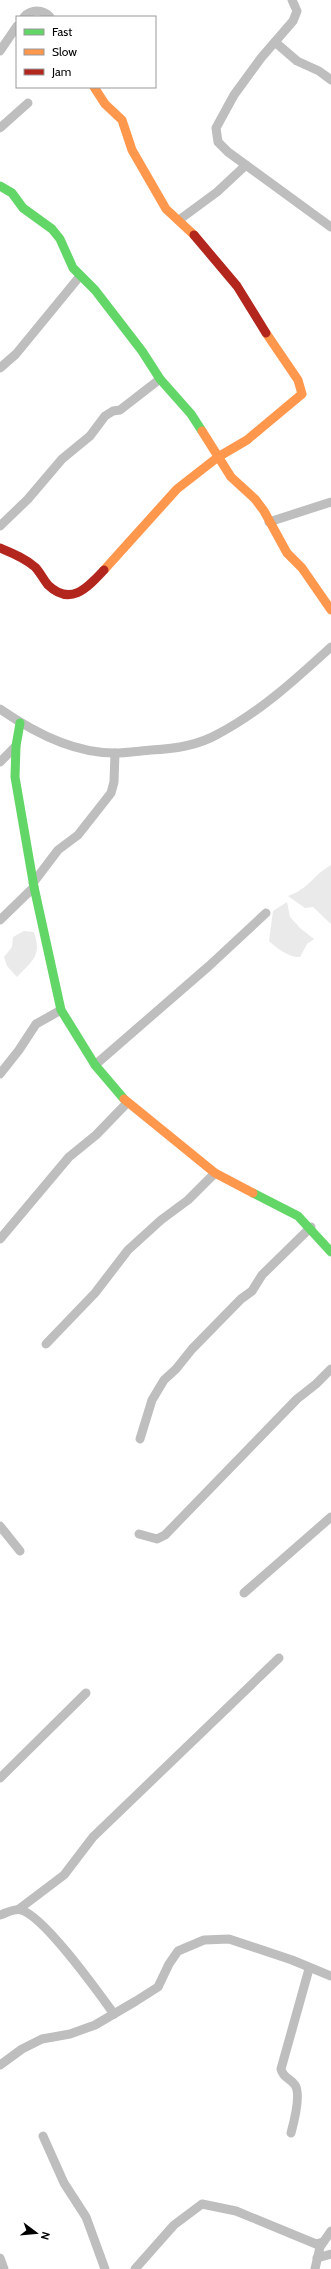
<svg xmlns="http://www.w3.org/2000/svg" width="331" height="2269" font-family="Cabin,sans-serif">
  <rect width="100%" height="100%" fill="#fff"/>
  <g fill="#eaeaea">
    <path d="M331,865V924L313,907L305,908L288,896C309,889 313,875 331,865Z"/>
    <path d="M287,902L290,917L300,928L314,939L307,944L300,957C290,958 276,948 269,941L273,911Z"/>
    <path d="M24,931L34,932C42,956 33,960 17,977L7,966L4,957L12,947L13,937Z"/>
  </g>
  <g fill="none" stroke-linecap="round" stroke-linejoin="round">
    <g stroke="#bebebe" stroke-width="9">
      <path d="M292,0L297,11L293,21L261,58L234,95L216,128L218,142L228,152L331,227"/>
      <path d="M24,17C31,9 43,9 50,17"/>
      <path d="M275,42L297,61L319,71L331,80"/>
      <path d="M0,51L17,26"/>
      <path d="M0,128L28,103"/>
      <path d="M179,220L217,192L246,165"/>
      <path d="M0,368L16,354L80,276"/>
      <path d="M269,522L331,502"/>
      <path d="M0,526L28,499L62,459L90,436L105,416L113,411L120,410L160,379"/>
      <path d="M0,709C33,732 73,753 114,753C126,753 139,751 151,750C174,749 197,746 218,734C260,712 296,679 331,647"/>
      <path d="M0,762L16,746"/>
      <path d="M33,883L58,850L78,835L111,793L114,782L115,753"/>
      <path d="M0,920L34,887"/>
      <path d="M95,1065L209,966L266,913"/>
      <path d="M0,1074L19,1050L36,1024L61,1010"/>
      <path d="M0,1239L69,1157L96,1135L127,1103"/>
      <path d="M46,1344L95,1293L128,1250L161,1220L188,1200L215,1173"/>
      <path d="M140,1439L152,1400L164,1380L176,1369L192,1349L241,1299L252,1291L262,1275L311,1227"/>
      <path d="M0,1526L20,1551"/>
      <path d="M139,1534L157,1539L165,1535L297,1399L316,1384L331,1369"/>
      <path d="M244,1593L331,1517"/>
      <path d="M0,1778L86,1693"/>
      <path d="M19,1909L64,1875L93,1837L279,1658"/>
      <path d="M0,1915C6,1913 15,1908 21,1910C44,1916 98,1992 114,2014"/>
      <path d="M0,2065L22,2049L42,2039L70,2034L95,2025L136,2001L158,1987L169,1964L178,1951L204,1940L229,1939L292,1960L331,1976"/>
      <path d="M291,2133C294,2122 301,2094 295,2085C290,2078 283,2078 281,2069L309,1969"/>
      <path d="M43,2136L64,2183L86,2217L105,2269"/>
      <path d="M0,2258L4,2269"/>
      <path d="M317,2258L331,2254"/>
      <path d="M135,2269L174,2225L202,2204L236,2211L316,2244L323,2242"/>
      <path d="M315,2269L320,2247L331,2231"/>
    </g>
    <g stroke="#63d668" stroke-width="9">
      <path d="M0,186L12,193L23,208L52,229L60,239L73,268L95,290L142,351L160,379L191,414L202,431"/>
      <path d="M20,723L16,746L15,777L34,887L61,1010L95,1065L124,1099"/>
      <path d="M253,1193L298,1216L331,1252"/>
    </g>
    <g stroke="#ff974d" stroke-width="9">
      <path d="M94,87L105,104L122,120L132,150L166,209L194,235"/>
      <path d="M202,431L231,477L255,499L264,511L287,553L302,568L331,610"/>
      <path d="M104,570L177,489L218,457L247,440L302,394L298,380L266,333"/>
      <path d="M124,1099L215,1173L253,1193"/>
    </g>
    <g stroke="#b3261e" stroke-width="9">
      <path d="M194,235L237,286L266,333"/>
      <path d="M0,548C12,553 25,558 35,567C40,572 43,579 48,585C71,607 88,587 104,570"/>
    </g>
  </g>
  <rect x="16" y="16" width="140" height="72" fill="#ffffff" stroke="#999999"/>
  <rect x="24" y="29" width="20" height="6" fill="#63d668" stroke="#999999"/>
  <text x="52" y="36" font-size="12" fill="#000000">Fast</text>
  <rect x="24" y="49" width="20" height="6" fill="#ff974d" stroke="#999999"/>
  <text x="52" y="56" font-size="12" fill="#000000">Slow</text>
  <rect x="24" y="69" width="20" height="6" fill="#b3261e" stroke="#999999"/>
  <text x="52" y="76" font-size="12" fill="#000000">Jam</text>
  <g transform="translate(36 2233) rotate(106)" stroke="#ffffff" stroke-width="3" paint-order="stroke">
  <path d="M0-3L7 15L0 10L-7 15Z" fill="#000000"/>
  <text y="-6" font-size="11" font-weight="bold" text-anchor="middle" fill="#000000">N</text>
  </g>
</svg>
